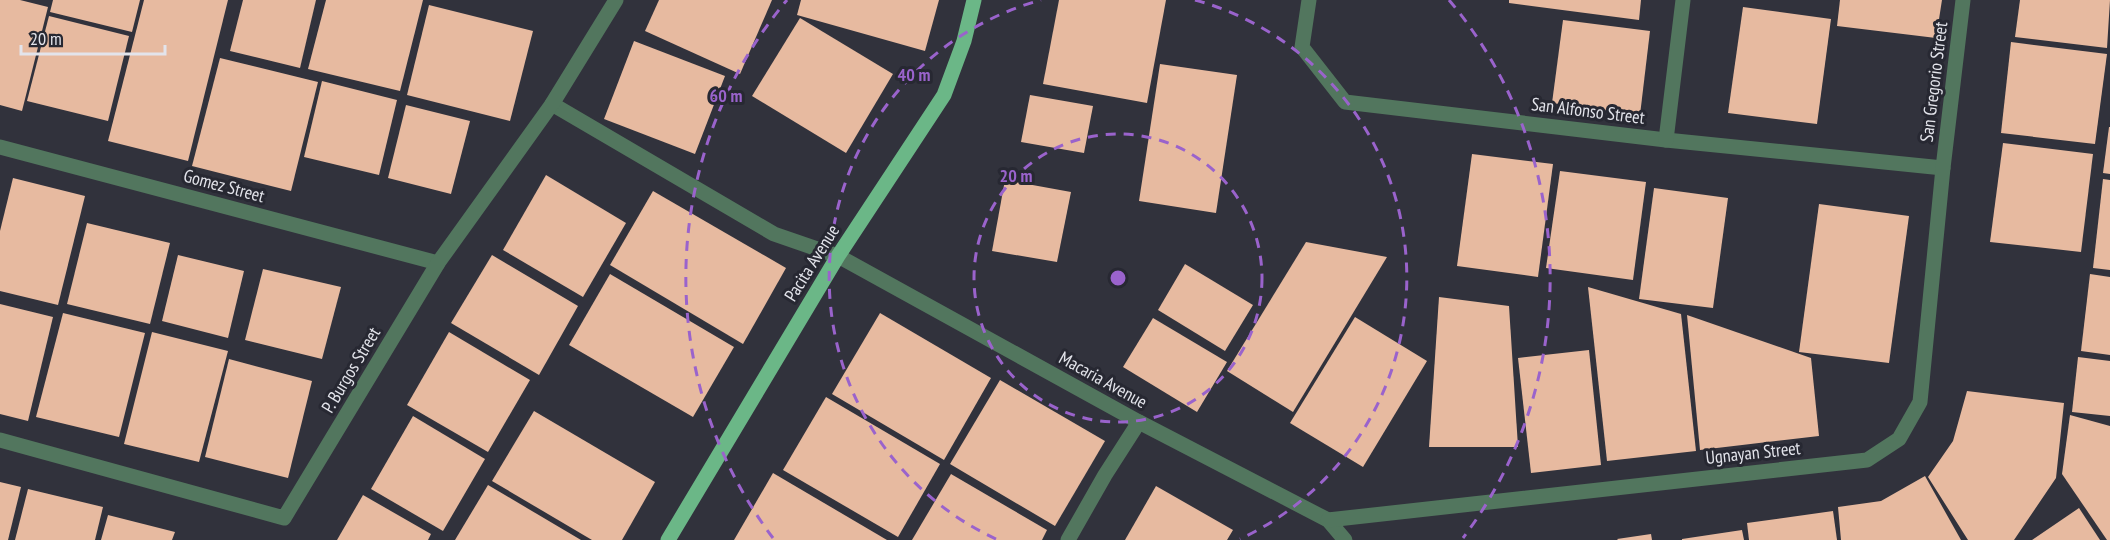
<svg xmlns="http://www.w3.org/2000/svg" width="2110" height="540" font-family="'PT Sans Narrow',sans-serif">
  <rect width="100%" height="100%" fill="#31323c"/>
  <g fill="#e7baa0">
    <path d="M0,0H20L48,7L22,111L0,105Z"/>
    <path d="M53,0H140L132,32L50,12Z"/>
    <path d="M144,0H228L188,161L108,141Z"/>
    <path d="M243,0H316L300,68L230,51Z"/>
    <path d="M326,0H423L400,91L308,69Z"/>
    <path d="M659,0H772L740,74L645,31Z"/>
    <path d="M801,0H939L925,51L797,15Z"/>
    <path d="M1059,0H1166L1147,103L1043,84Z"/>
    <path d="M1509,0H1641L1639,20L1509,3Z"/>
    <path d="M1840,0H1942L1936,38L1837,26Z"/>
    <path d="M2020,0H2110L2107,48L2015,37Z"/>
    <path d="M429,5L533,31L510,121L407,95Z"/>
    <path d="M1743,7L1831,19L1817,124L1728,113Z"/>
    <path d="M49,16L129,36L108,121L27,101Z"/>
    <path d="M800,18L893,74L846,153L752,96Z"/>
    <path d="M1563,20L1650,31L1640,115L1552,103Z"/>
    <path d="M634,41L725,76L695,154L604,119Z"/>
    <path d="M2011,42L2107,54L2095,144L2001,133Z"/>
    <path d="M220,58L318,82L291,191L192,166Z"/>
    <path d="M1160,64L1237,75L1216,213L1139,201Z"/>
    <path d="M322,81L397,100L379,175L304,157Z"/>
    <path d="M1030,95L1093,106L1084,153L1021,142Z"/>
    <path d="M406,105L470,121L451,194L388,178Z"/>
    <path d="M2109,127H2110V174L2103,173Z"/>
    <path d="M2003,143L2093,154L2081,252L1990,242Z"/>
    <path d="M1472,154L1553,164L1538,277L1457,266Z"/>
    <path d="M1560,171L1646,182L1633,280L1546,268Z"/>
    <path d="M546,175L626,223L583,297L503,250Z"/>
    <path d="M13,178L85,196L58,305L0,291V231Z"/>
    <path d="M2103,179L2110,180V270L2093,268Z"/>
    <path d="M1005,180L1071,192L1057,262L992,251Z"/>
    <path d="M1654,188L1728,198L1713,308L1639,299Z"/>
    <path d="M653,191L786,268L743,344L610,265Z"/>
    <path d="M1819,204L1909,216L1889,363L1799,352Z"/>
    <path d="M87,223L170,243L150,324L67,304Z"/>
    <path d="M1306,242L1387,257L1293,412L1227,371Z"/>
    <path d="M178,255L244,271L228,338L162,321Z"/>
    <path d="M492,255L578,306L539,375L451,323Z"/>
    <path d="M1185,264L1253,305L1225,351L1158,310Z"/>
    <path d="M263,269L341,287L322,359L245,340Z"/>
    <path d="M610,274L734,347L693,417L569,345Z"/>
    <path d="M2090,274L2110,277V355L2081,351Z"/>
    <path d="M1588,287L1681,314L1696,451L1607,461Z"/>
    <path d="M1439,297L1509,306L1518,447H1429Z"/>
    <path d="M0,304L53,317L28,421L0,414Z"/>
    <path d="M63,313L145,333L119,437L36,417Z"/>
    <path d="M880,313L991,378L944,460L832,394Z"/>
    <path d="M1687,315L1811,358L1819,436L1700,450Z"/>
    <path d="M1355,317L1427,361L1363,467L1290,423Z"/>
    <path d="M1153,318L1227,362L1197,412L1123,367Z"/>
    <path d="M152,332L228,351L199,462L124,444Z"/>
    <path d="M449,332L530,380L488,452L407,405Z"/>
    <path d="M1589,350L1601,465L1531,473L1518,358Z"/>
    <path d="M2078,357L2110,361V416L2072,412Z"/>
    <path d="M229,359L312,381L288,478L205,457Z"/>
    <path d="M1000,380L1105,441L1055,526L950,464Z"/>
    <path d="M1967,391L2064,403L2056,478L2014,540H1968L1928,477L1953,441Z"/>
    <path d="M826,397L940,464L898,537L783,470Z"/>
    <path d="M534,411L655,482L622,540H592L492,481Z"/>
    <path d="M2070,415L2110,426V540H2107L2062,474Z"/>
    <path d="M413,416L485,459L443,531L371,489Z"/>
    <path d="M773,473L887,540H734Z"/>
    <path d="M951,474L1047,530L1042,540H912Z"/>
    <path d="M1925,476L1961,540H1841L1838,507L1881,501Z"/>
    <path d="M0,482L21,487L8,540H0Z"/>
    <path d="M488,485L581,540H455Z"/>
    <path d="M1156,486L1233,530L1227,540H1125Z"/>
    <path d="M28,489L103,507L95,540H15Z"/>
    <path d="M363,495L431,534L428,540H337Z"/>
    <path d="M2079,508L2100,540H2032Z"/>
    <path d="M1833,511L1837,540H1749L1747,523Z"/>
    <path d="M108,515L175,532L172,540H101Z"/>
    <path d="M1742,530L1744,540H1682V539Z"/>
    <path d="M1651,534L1652,540H1618L1617,539Z"/>
  </g>
  <g fill="none" stroke-linecap="round" stroke-linejoin="round">
    <g stroke="#52765e" stroke-width="15">
      <path d="M1309,0L1302,47L1345,102L1666,140L1943,168"/>
      <path d="M552,104L774,234L838,256L1139,422L1328,520L1345,540"/>
      <path d="M1666,140L1683,0"/>
      <path d="M0,147L438,263"/>
      <path d="M0,440L284,518L438,263L552,104L616,0"/>
      <path d="M1328,520L1867,460L1899,439L1920,402L1943,168L1963,0"/>
      <path d="M1068,540L1105,475L1139,422"/>
    </g>
    <path stroke="#6bb787" stroke-width="15" d="M668,540L838,256L944,95L964,41L974,0"/>
  </g>
  <g fill="none" stroke="#9a63cc" stroke-width="3" stroke-dasharray="10 8">
    <circle cx="1118" cy="278" r="144"/>
    <path d="M996 539A288 288 0 0 1 1041 0M1195 0A288 288 0 0 1 1240 539"/>
    <path d="M773 538A432 432 0 0 1 787 0M1449 0A432 432 0 0 1 1463 538"/>
  </g>
  <g text-anchor="middle" stroke-width="6" stroke-linejoin="round" paint-order="stroke">
    <g font-size="18" fill="#e3e4eb" stroke="#272832">
      <text transform="translate(1934 82) rotate(-83)" y="6">San Gregorio Street</text>
      <text transform="translate(1588 111) rotate(7)" y="6">San Alfonso Street</text>
      <text transform="translate(224 186) rotate(15)" y="6">Gomez Street</text>
      <text transform="translate(812 263) rotate(-58)" y="6">Pacita Avenue</text>
      <text transform="translate(351 370) rotate(-59)" y="6">P. Burgos Street</text>
      <text transform="translate(1103 380) rotate(29)" y="6">Macaria Avenue</text>
      <text transform="translate(1753 453) rotate(-6)" y="6">Ugnayan Street</text>
    </g>
  </g>
  <circle cx="1118" cy="278" r="9" fill="#9a63cc" stroke="#272832" stroke-width="3"/>
  <g font-size="18" text-anchor="middle" font-weight="bold" fill="#9a63cc" stroke="#272832" stroke-width="6" stroke-linejoin="round" paint-order="stroke">
    <text x="914" y="81">40 m</text>
    <text x="726" y="102">60 m</text>
    <text x="1016" y="182">20 m</text>
  </g>
  <path d="M21 45v9h144v-9" fill="none" stroke="#e3e4eb" stroke-width="3"/>
  <text x="30" y="45" font-size="18" fill="#e3e4eb" stroke="#272832" stroke-width="4.5" paint-order="stroke">20 m</text>
</svg>
